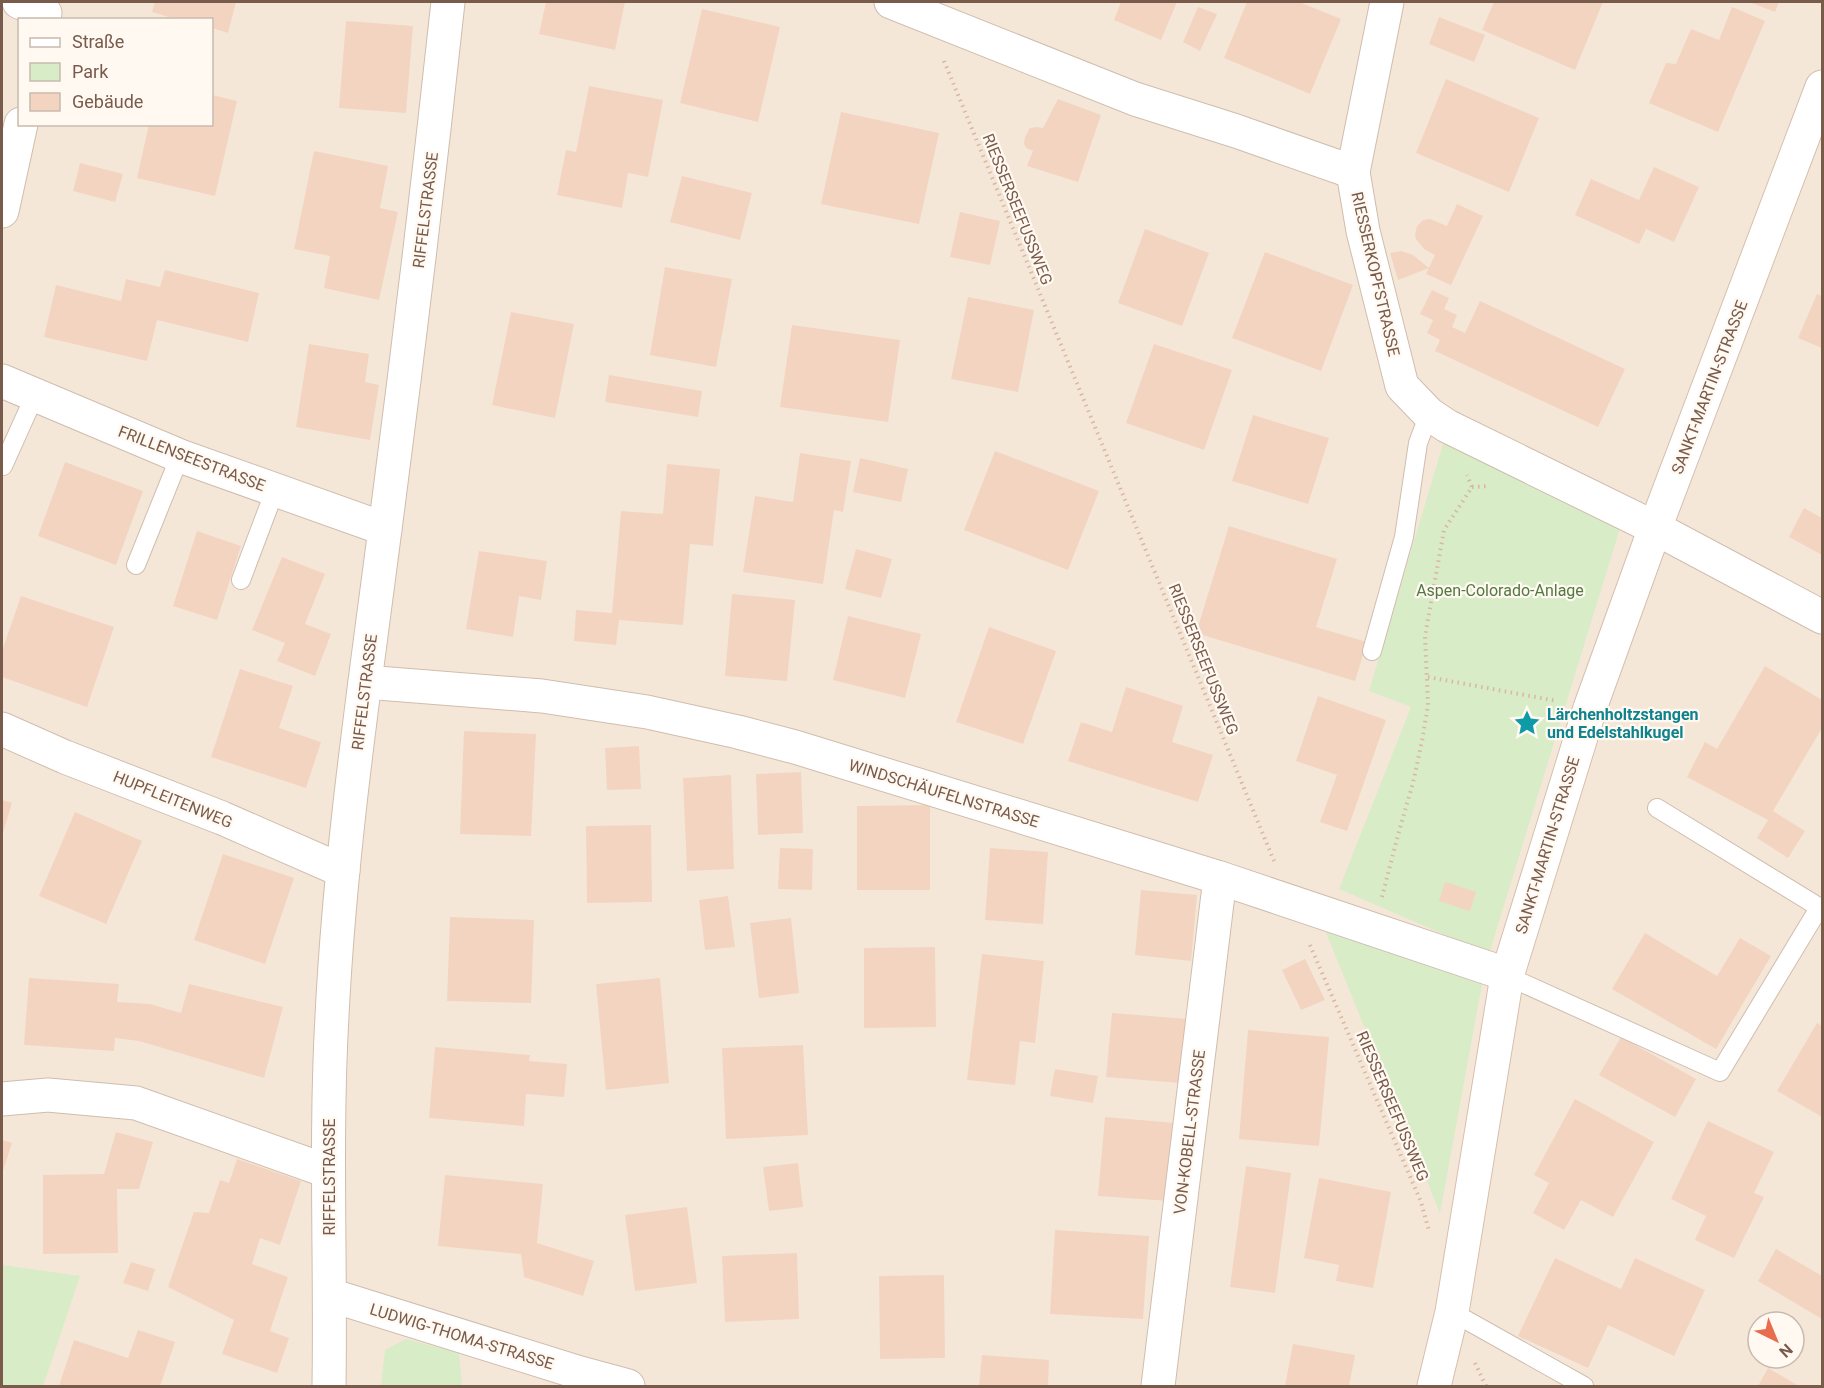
<svg xmlns="http://www.w3.org/2000/svg" width="1824" height="1388" font-family="Roboto,sans-serif">
  <rect width="100%" height="100%" fill="#fdf5ea"/>
  <path fill="#f5e7d8" fill-rule="evenodd" d="M2,2H1822V1386H2ZM20,20H212V124H20ZM1758,1322H1794V1358H1758Z"/>
  <g fill="#d7ecc7">
    <path d="M1444,441L1621,525L1489,954L1339,889L1411,707L1369,691Z"/>
    <path d="M1325,930L1483,979L1440,1213Z"/>
    <path d="M2,1265L80,1276L43,1386H2Z"/>
    <path d="M406,1339L459,1353L462,1386H381L385,1350Z"/>
  </g>
  <g fill="#f3d4c1">
    <path d="M155,2H236L228,33L212,28V20H179L152,12Z"/>
    <path d="M546,2H625L615,50L539,34Z"/>
    <path d="M1121,2H1177L1161,40L1114,20Z"/>
    <path d="M1247,2H1299L1341,19L1310,94L1224,58Z"/>
    <path d="M1494,2H1603L1575,70L1482,30Z"/>
    <path d="M1749,2H1779L1775,12Z"/>
    <path d="M1198,7L1217,14L1200,51L1183,42Z"/>
    <path d="M1732,7L1765,21L1718,132L1649,103L1666,63L1676,64L1691,29L1719,40Z"/>
    <path d="M702,9L780,27L758,122L680,103Z"/>
    <path d="M1439,17L1485,35L1474,62L1429,44Z"/>
    <path d="M346,21L413,26L406,113L339,108Z"/>
    <path d="M1446,79L1539,118L1509,192L1416,153Z"/>
    <path d="M589,86L663,100L648,177L628,173L622,208L557,195L566,150L576,152Z"/>
    <path d="M212,95L237,101L215,196L137,178L149,124H212Z"/>
    <path d="M1058,99L1101,115L1078,182L1027,166L1033,151L1026,148L1024,143L1025,137L1030,128L1037,127L1043,128Z"/>
    <path d="M841,112L939,133L919,224L821,204Z"/>
    <path d="M314,151L388,166L380,208L398,212L379,300L324,288L330,256L294,249Z"/>
    <path d="M80,163L123,174L115,202L73,191Z"/>
    <path d="M1654,167L1699,187L1674,242L1646,229L1639,244L1575,215L1591,179L1639,200Z"/>
    <path d="M682,176L752,193L740,240L670,222Z"/>
    <path d="M1457,204L1483,216L1451,285L1426,274L1435,255L1424,249L1416,239L1415,235L1417,226L1423,220L1430,219L1447,226Z"/>
    <path d="M960,212L1000,221L990,265L950,257Z"/>
    <path d="M1145,229L1209,253L1182,326L1118,303Z"/>
    <path d="M1401,251L1413,255L1429,268L1398,280L1390,253Z"/>
    <path d="M1265,252L1353,285L1321,371L1232,338Z"/>
    <path d="M665,267L732,279L716,367L650,355Z"/>
    <path d="M165,270L259,293L248,342L157,320L147,361L44,337L56,285L121,301L126,279L160,287Z"/>
    <path d="M1432,290L1449,298L1444,309L1457,315L1452,327L1465,333L1480,301L1625,369L1598,427L1435,351L1440,340L1427,333L1433,320L1420,314Z"/>
    <path d="M1817,294L1822,296V348L1798,338Z"/>
    <path d="M968,297L1034,310L1018,392L951,379Z"/>
    <path d="M511,312L574,324L555,418L492,405Z"/>
    <path d="M792,325L900,340L888,422L780,407Z"/>
    <path d="M309,344L369,354L365,382L379,385L370,440L296,427Z"/>
    <path d="M1154,344L1232,370L1204,450L1126,423Z"/>
    <path d="M609,375L702,391L698,417L605,402Z"/>
    <path d="M1253,415L1329,438L1308,504L1232,481Z"/>
    <path d="M995,451L1099,491L1068,570L964,530Z"/>
    <path d="M800,453L851,461L843,512L834,510L823,584L743,572L755,496L793,502Z"/>
    <path d="M860,458L908,469L901,502L853,492Z"/>
    <path d="M65,462L143,491L116,565L38,536Z"/>
    <path d="M667,464L720,469L713,546L690,544L683,625L619,620L616,645L574,641L576,610L612,613L621,511L663,514Z"/>
    <path d="M1804,508L1822,518V555L1789,537Z"/>
    <path d="M1229,526L1337,559L1316,627L1367,642L1355,681L1196,633Z"/>
    <path d="M197,531L241,546L217,620L173,606Z"/>
    <path d="M856,549L892,559L881,598L845,589Z"/>
    <path d="M479,551L547,561L541,600L519,596L513,637L466,629Z"/>
    <path d="M282,557L325,574L305,624L331,634L315,676L277,661L285,643L252,630Z"/>
    <path d="M732,594L795,600L787,681L725,676Z"/>
    <path d="M21,596L114,627L87,707L2,677V651Z"/>
    <path d="M848,616L921,634L905,698L833,680Z"/>
    <path d="M989,627L1056,651L1023,744L956,722Z"/>
    <path d="M1765,666L1822,700V728L1773,811L1805,831L1788,858L1757,838L1768,820L1687,777L1705,742L1717,749Z"/>
    <path d="M240,669L293,686L279,728L321,742L306,788L211,757Z"/>
    <path d="M1126,687L1183,706L1172,742L1213,755L1198,802L1068,761L1081,722L1112,732Z"/>
    <path d="M1318,696L1386,720L1347,831L1320,822L1337,775L1296,761Z"/>
    <path d="M464,731L536,734L531,836L460,834Z"/>
    <path d="M639,746L641,789L607,790L605,748Z"/>
    <path d="M801,772L803,833L758,835L756,774Z"/>
    <path d="M731,775L734,869L687,871L683,778Z"/>
    <path d="M2,800L12,803L2,836Z"/>
    <path d="M930,805V890H857V806Z"/>
    <path d="M75,812L142,841L106,924L39,896Z"/>
    <path d="M651,825L652,902L587,903L586,826Z"/>
    <path d="M780,848L813,849L812,890L778,889Z"/>
    <path d="M990,848L1048,852L1043,924L985,920Z"/>
    <path d="M223,854L294,878L265,964L194,940Z"/>
    <path d="M1445,882L1476,892L1470,911L1439,901Z"/>
    <path d="M1141,890L1197,895L1191,961L1135,955Z"/>
    <path d="M728,896L735,947L705,950L699,900Z"/>
    <path d="M450,917L534,920L531,1003L447,1001Z"/>
    <path d="M791,918L799,993L759,998L750,923Z"/>
    <path d="M1645,933L1717,976L1740,938L1771,956L1716,1049L1612,989Z"/>
    <path d="M935,947L936,1027L864,1028V948Z"/>
    <path d="M982,954L1044,961L1035,1043L1020,1041L1015,1085L967,1080Z"/>
    <path d="M1305,959L1325,1000L1301,1010L1282,970Z"/>
    <path d="M29,978L119,984L117,1002L150,1004L181,1013L189,984L283,1007L264,1078L139,1041L115,1038L114,1051L24,1045Z"/>
    <path d="M660,978L669,1083L606,1090L596,984Z"/>
    <path d="M1112,1013L1187,1019L1181,1083L1106,1077Z"/>
    <path d="M1817,1023L1822,1026V1117L1777,1091Z"/>
    <path d="M1248,1030L1329,1037L1319,1146L1239,1139Z"/>
    <path d="M1621,1037L1696,1079L1675,1117L1599,1075Z"/>
    <path d="M803,1045L808,1135L726,1139L722,1048Z"/>
    <path d="M435,1047L530,1055L529,1061L567,1064L564,1097L526,1094L524,1126L429,1118Z"/>
    <path d="M1055,1069L1098,1076L1093,1103L1050,1096Z"/>
    <path d="M1575,1099L1654,1142L1613,1217L1581,1200L1564,1230L1533,1213L1549,1183L1534,1175Z"/>
    <path d="M1105,1117L1175,1123L1169,1201L1098,1196Z"/>
    <path d="M1708,1121L1774,1152L1754,1193L1764,1197L1734,1258L1695,1240L1706,1216L1671,1199Z"/>
    <path d="M116,1132L153,1142L139,1189H117L118,1253L43,1254V1175L104,1174Z"/>
    <path d="M2,1140L12,1143L2,1174Z"/>
    <path d="M237,1159L301,1181L280,1245L260,1238L252,1264L288,1277L270,1331L289,1338L277,1373L222,1354L234,1320L168,1287L194,1212L209,1213L220,1180L229,1183Z"/>
    <path d="M798,1163L803,1207L769,1211L763,1167Z"/>
    <path d="M1246,1166L1291,1173L1275,1293L1230,1287Z"/>
    <path d="M445,1175L543,1184L537,1243L594,1261L583,1296L524,1277L521,1254L438,1246Z"/>
    <path d="M1319,1178L1391,1192L1373,1288L1336,1281L1339,1265L1304,1258Z"/>
    <path d="M687,1207L697,1283L635,1291L625,1215Z"/>
    <path d="M1055,1230L1149,1236L1143,1319L1050,1314Z"/>
    <path d="M1776,1249L1822,1276V1319L1758,1281Z"/>
    <path d="M797,1253L799,1319L725,1322L722,1256Z"/>
    <path d="M1555,1258L1621,1289L1635,1258L1705,1290L1674,1356L1608,1325L1588,1368L1518,1336Z"/>
    <path d="M131,1262L155,1269L148,1291L123,1283Z"/>
    <path d="M944,1275L945,1358L880,1359L879,1276Z"/>
    <path d="M138,1330L175,1342L160,1386H59L74,1340L128,1358Z"/>
    <path d="M1293,1344L1355,1355L1349,1386H1285Z"/>
    <path d="M982,1355L1049,1360L1048,1386H979Z"/>
    <path d="M1768,1368L1797,1385L1796,1386H1758Z"/>
  </g>
  <g fill="none" stroke-linecap="round" stroke-linejoin="round">
    <g stroke="#d0bdae" stroke-width="20">
      <g id="lane">
        <path d="M3,466L35,395"/>
        <path d="M136,565L180,456"/>
        <path d="M241,580L275,490"/>
        <path d="M1372,651L1404,537L1418,443L1429,414"/>
        <path d="M1657,808L1822,909"/>
        <path d="M1507,976L1720,1072L1819,908"/>
        <path d="M1452,1312L1584,1386"/>
      </g>
    </g>
    <g stroke="#d0bdae" stroke-width="35">
      <g id="street">
        <path d="M19,2L45,13"/>
        <path d="M891,2L1135,99L1236,131L1353,172"/>
        <path d="M1387,2L1353,172L1363,231L1402,386L1429,414L1447,426L1655,528L1822,617"/>
        <path d="M2,211L21,124"/>
        <path d="M2,381L180,456L385,529"/>
        <path d="M365,682L542,696L647,712L738,732L795,747L1220,878L1494,970L1507,976"/>
        <path d="M2,729L65,757L222,818L343,871"/>
        <path d="M2,1099L48,1095L136,1103L327,1171"/>
        <path d="M330,1295L580,1373L628,1386"/>
        <path d="M329,1386C331,1263 325,1139 332,1016C340,853 364,691 385,529C408,354 429,178 448,2"/>
        <path d="M1158,1386L1220,878"/>
      </g>
    </g>
    <g stroke="#d6bfae" stroke-width="35">
      <path id="secondary" d="M1434,1386L1452,1312L1507,976L1590,708L1655,528L1822,87"/>
    </g>
    <g stroke="#d9b7a3" stroke-width="4" stroke-dasharray="1.5 4.5" stroke-linecap="butt">
      <path d="M944,61L1274,861"/>
      <path d="M1472,487L1489,486"/>
      <path d="M1428,677L1557,701"/>
      <path d="M1382,897L1398,835L1413,783L1422,741L1428,705L1425,636L1444,530L1472,487L1467,475"/>
      <path d="M1310,945L1421,1202L1429,1231"/>
      <path d="M1475,1363L1486,1386"/>
    </g>
    <use href="#lane" stroke="#fff" stroke-width="18"/>
    <use href="#street" stroke="#fff" stroke-width="33"/>
    <use href="#secondary" stroke="#fff" stroke-width="33"/>
  </g>
  <defs>
    <g id="sight-bare" transform="scale(2.07)"><path d="M0-6L1.8-2.2L6-1.7L2.9 1.2L3.7 5.4L0 3.3L-3.7 5.4L-2.9 1.2L-6-1.7L-1.8-2.2Z" fill="#0f9aa8" stroke="#fff9f1" stroke-width="2.5" paint-order="stroke"/></g>
  </defs>
  <g fill-rule="evenodd">
    <use href="#sight-bare" x="1527" y="723"/>
  </g>
  <g text-anchor="middle" stroke-width="4.5" stroke-linejoin="round" paint-order="stroke">
    <g font-size="16" fill="#795b4c" stroke="#fff9f1">
      <text transform="translate(1018 209) rotate(68)" y="6">RIESSERSEEFUSSWEG</text>
      <text transform="translate(425 210) rotate(-83)" y="6">RIFFELSTRASSE</text>
      <text transform="translate(1376 274) rotate(77)" y="6">RIESSERKOPFSTRASSE</text>
      <text transform="translate(1709 387) rotate(-69)" y="6">SANKT-MARTIN-STRASSE</text>
      <text transform="translate(192 458) rotate(21)" y="6">FRILLENSEESTRASSE</text>
      <text transform="translate(1204 659) rotate(68)" y="6">RIESSERSEEFUSSWEG</text>
      <text transform="translate(364 692) rotate(-83)" y="6">RIFFELSTRASSE</text>
      <text transform="translate(944 793) rotate(17)" y="6">WINDSCHÄUFELNSTRASSE</text>
      <text transform="translate(173 799) rotate(22)" y="6">HUPFLEITENWEG</text>
      <text transform="translate(1547 845) rotate(-73)" y="6">SANKT-MARTIN-STRASSE</text>
      <text transform="translate(1393 1106) rotate(67)" y="6">RIESSERSEEFUSSWEG</text>
      <text transform="translate(1189 1132) rotate(-83)" y="6">VON-KOBELL-STRASSE</text>
      <text transform="translate(329 1177) rotate(-90)" y="6">RIFFELSTRASSE</text>
      <text transform="translate(462 1336) rotate(17)" y="6">LUDWIG-THOMA-STRASSE</text>
    </g>
    <g font-size="16" fill="#527941" stroke="#fff9f1">
      <text x="1500" y="596">Aspen-Colorado-Anlage</text>
    </g>
    <g font-size="16" font-weight="bold" fill="#0d838f" stroke="#fff9f1" text-anchor="start">
      <text x="1547" y="720">Lärchenholtzstangen<tspan x="1547" dy="18">und Edelstahlkugel</tspan></text>
    </g>
  </g>
  <rect width="1824" height="1388" fill="none" stroke="#795b4c" stroke-width="6"/>
  <rect x="18" y="18" width="195" height="108" fill="#fff9f1" stroke="#c9baaf" stroke-width="1.5"/>
  <rect x="30" y="38" width="30" height="9" fill="#ffffff" stroke="#c9baaf" stroke-width="1.5"/>
  <text x="72" y="48" font-size="18" fill="#795b4c">Straße</text>
  <rect x="30" y="63" width="30" height="18" fill="#d7ecc7" stroke="#c9baaf" stroke-width="1.5"/>
  <text x="72" y="78" font-size="18" fill="#795b4c">Park</text>
  <rect x="30" y="93" width="30" height="18" fill="#f3d4c1" stroke="#c9baaf" stroke-width="1.5"/>
  <text x="72" y="108" font-size="18" fill="#795b4c">Gebäude</text>
  <g transform="translate(1776 1340) rotate(137)"><circle r="28" fill="#fff9f1" stroke="#c9baaf" stroke-width="1.5"/>
  <path d="M0-4.5L10 22L0 15L-10 22Z" fill="#e86c4e"/>
  <text y="-9" font-size="16" font-weight="bold" text-anchor="middle" fill="#795b4c">N</text>
  </g>
</svg>
